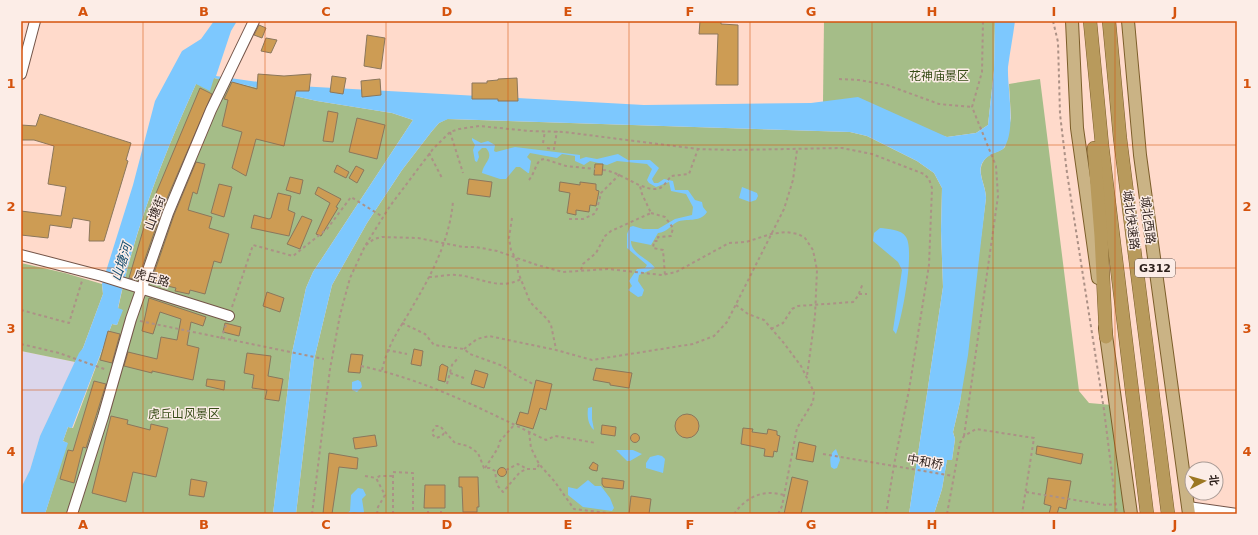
<svg xmlns="http://www.w3.org/2000/svg" width="1258" height="535" font-family="'DejaVu Sans','Noto Sans SC',sans-serif">
  <rect width="100%" height="100%" fill="#ffdacb"/>
  <path fill="#dbd6eb" d="M21,351L75,362L40,436L30,470L21,488Z"/>
  <g fill="#a5bd88">
    <path d="M824,21H995L994,70L988,125L976,133L947,137L823,102Z"/>
    <path d="M214,78L317,101L392,113L413,120L313,272L306,288L292,353L273,514H45L67,443L63,441L68,427L73,428L112,324L117,325L122,310L118,309C134,231 163,156 196,84Z"/>
    <path d="M1040,79L1079,391L1089,403L1112,405L1126,514H934L942,489L947,459L952,460L955,439L953,432L960,402L986,198C986,183 973,169 988,156C993,152 1000,152 1005,147L1011,118L1009,84Z"/>
    <path d="M447,119L850,132L867,136L917,161L934,173L942,188L941,230L943,287L909,514H296L314,360L332,285L367,223L402,170L432,131L439,123Z"/>
    <path d="M21,263L65,273L102,284L103,294L83,348L75,362L21,351Z"/>
  </g>
  <g fill="#7dc8fe">
    <path d="M214,21H237L231,31L216,76L280,85L644,105L811,103L858,97L947,137L976,133L988,125L994,70L995,21H1015C1013,36 1010,52 1008,67C1007,88 1017,132 1003,149C999,152 993,153 989,156C972,167 986,183 986,198L968,355L960,402L953,432L955,439L952,460H947L942,489L934,514H909L943,287L941,230L942,188L934,173L917,161L867,136L850,132L448,119L439,123L432,131L402,170L367,223L332,285L314,360L296,514H273L292,353L306,288L313,272L413,120L392,113L317,101L214,78L210,91L196,84C163,156 134,231 118,308L123,310L117,325L112,324L72,428L68,427L63,441L68,443L45,514H21V488L30,470L40,436L79,353L83,348L103,294L102,284L133,185L155,101L182,51L201,39Z"/>
    <path d="M472,138L481,143L488,141L495,145L494,151L496,152L515,147L580,155V159L586,157L597,159L618,154L628,160H650L659,168L652,179L654,183H658L664,179L673,181L675,190H688L695,200L702,202L703,207L707,212C700,223 686,218 677,222C670,226 667,232 658,233L651,245L631,241C631,254 648,258 655,268L639,275L638,281L644,290L642,296L638,297L628,290L632,286L629,281L637,269L645,268L647,265L627,248V234L630,227L633,226L643,229H658L675,219L692,215L693,207L686,194L671,191L669,182L656,187L649,183L647,180L652,169L647,164L617,161L607,165L590,161L584,165L575,161V156L562,154L557,158L530,153L527,157L531,161L529,173H528L520,167H516L506,179H500L482,173C483,163 495,158 486,148H482L478,152L479,157L477,162L475,161L473,150L475,145L472,140Z"/>
    <path d="M742,187L757,193L758,196L756,200L750,202L739,198Z"/>
    <path d="M880,228C888,229 901,229 906,237C915,251 902,318 896,334L893,330L902,270L898,262L873,241L874,233Z"/>
    <path d="M358,380L361,382L362,387L357,392L352,390V382Z"/>
    <path d="M592,407V419L594,430C588,425 587,416 588,408Z"/>
    <path d="M836,449L840,460L837,468L834,469L831,467C830,460 829,454 836,449Z"/>
    <path d="M616,450H633L642,454L630,461H627Z"/>
    <path d="M658,455L662,456L665,459L663,473L646,468V463L650,457Z"/>
    <path d="M588,480L595,486H601L610,498L614,508L612,511L583,507L568,495V487L577,489Z"/>
    <path d="M358,488L363,489L366,495L362,499L364,512L363,514L354,512L346,514L350,511L351,495Z"/>
  </g>
  <g fill="#cd9c54" stroke="#8b775c">
    <path d="M700,21H721V24L738,25V85H716L718,34H699Z"/>
    <path d="M259,25L266,28L262,38L254,35Z"/>
    <path d="M367,35L385,38L381,69L364,66Z"/>
    <path d="M266,38L277,40L271,53L261,51Z"/>
    <path d="M258,74L284,76L311,74L309,91H296L284,146L256,139L246,176L232,168L242,132L222,126L228,100L224,99L232,82L257,89Z"/>
    <path d="M332,76L346,78L343,94L330,92Z"/>
    <path d="M517,78L518,101H498V99H472V83H487V81L498,80V79Z"/>
    <path d="M380,79L381,95L362,97L361,81Z"/>
    <path d="M200,88L212,94L162,210L138,279L137,280L129,278L149,210Z"/>
    <path d="M328,111L338,113L333,142L323,141Z"/>
    <path d="M40,114L131,143L126,160L128,161L104,241H89L90,221L73,218L71,228L50,225L48,238L21,235V211L61,216L66,187L48,184L54,146L34,140H21V125L36,126Z"/>
    <path d="M357,118L385,125L377,159L349,152Z"/>
    <path d="M196,162L205,164L197,194L193,192L188,210L212,217L209,228L229,234L221,263L214,261L205,294L190,290L189,294L175,291L176,288L151,282L174,215Z"/>
    <path d="M595,164H603L602,175H594Z"/>
    <path d="M337,165L349,172L346,178L334,172Z"/>
    <path d="M356,166L364,170L357,183L349,178Z"/>
    <path d="M290,177L303,180L300,194L286,190Z"/>
    <path d="M469,179L492,182L490,197L467,194Z"/>
    <path d="M560,182L580,185V182L596,184V190L599,191L596,206L590,205L589,212L576,210V215L567,213L570,193L559,191Z"/>
    <path d="M219,184L232,187L224,217L211,213Z"/>
    <path d="M318,187L341,199L336,207L338,208L321,236L316,234L330,203L315,194Z"/>
    <path d="M278,193L291,196L288,210L295,213L289,236L251,228L254,215L269,219L271,218Z"/>
    <path d="M302,216L312,220L300,249L287,244Z"/>
    <path d="M267,292L284,298L280,312L263,306Z"/>
    <path d="M149,298L206,317L203,326L191,322L187,345L199,348L193,380L152,371V373L124,366L128,352L157,359L161,337L177,340L181,319L160,312L153,334L142,331Z"/>
    <path d="M225,323L241,327L239,336L223,332Z"/>
    <path d="M108,331L120,334L112,363L100,360Z"/>
    <path d="M414,349L423,351L421,366L411,364Z"/>
    <path d="M247,353L271,356L268,376L283,379L279,401L265,399L267,390L252,388L254,375L244,373Z"/>
    <path d="M351,354L363,355L360,373L348,372Z"/>
    <path d="M442,364L448,367L445,382L438,380L440,366Z"/>
    <path d="M596,368L632,373L629,388L610,385V383L593,380Z"/>
    <path d="M475,370L488,374L484,388L471,384Z"/>
    <path d="M207,379L225,381L224,390L206,386Z"/>
    <path d="M536,380L552,384L546,410L540,408L533,429L516,424L520,412L528,414Z"/>
    <path d="M94,381L106,384L86,448L83,447L74,483L60,479L68,450L73,451Z"/>
    <circle cx="687" cy="426" r="12"/>
    <path d="M111,416L128,420L127,424L150,430L151,424L168,428L156,477L133,472L126,502L92,493Z"/>
    <path d="M602,425L616,427L615,436L601,434Z"/>
    <path d="M743,428L753,429L752,432L767,434L768,429L777,431V435L780,436L777,452L774,451L773,457L764,456L765,449L741,444Z"/>
    <circle cx="635" cy="438" r="4.5"/>
    <path d="M375,435L377,446L355,449L353,438Z"/>
    <path d="M799,442L816,446L813,462L796,459Z"/>
    <path d="M1037,446L1083,454L1081,464L1036,454Z"/>
    <path d="M329,453L358,458L357,469L339,467L332,514H323Z"/>
    <path d="M593,462L598,465L597,471L592,470L589,468Z"/>
    <circle cx="502" cy="472" r="4.5"/>
    <path d="M459,477H478L479,507H477V512H463L462,487H459Z"/>
    <path d="M792,477L808,481L801,514H784Z"/>
    <path d="M602,478L624,481L623,489L604,487L602,484Z"/>
    <path d="M1048,478L1071,481L1066,509L1059,507L1057,514H1049L1051,506L1044,504Z"/>
    <path d="M191,479L207,482L204,497L189,495Z"/>
    <path d="M425,485H445V508H424Z"/>
    <path d="M631,496L651,499L649,514H629Z"/>
  </g>
  <g fill="none" stroke-linecap="round" stroke-linejoin="round">
    <g stroke="#745549" stroke-width="12">
      <g id="tertiary">
        <path d="M21,74L35,21"/>
        <path d="M21,255L102,276L229,316"/>
        <path d="M1188,507L1237,514"/>
        <path d="M72,514L103,417L131,319L168,213L211,110L254,21"/>
      </g>
    </g>
    <g stroke="#7c5e2a" stroke-width="14">
      <g id="primary">
        <path d="M1072,21L1077,128L1098,278"/>
        <path d="M1128,21L1140,155L1189,514"/>
        <path d="M1105,328L1131,514"/>
      </g>
    </g>
    <g stroke="#7c5e2a" stroke-width="14">
      <g id="trunk">
        <path d="M1090,21L1102,145L1147,514"/>
        <path d="M1109,21L1120,138L1168,514"/>
        <path d="M1094,148L1101,236L1106,337"/>
      </g>
    </g>
    <g stroke="#ac9186" stroke-width="2" stroke-dasharray="3 3" stroke-linecap="butt">
      <path d="M1053,21L1058,42L1060,114L1067,173L1104,410L1117,514"/>
      <path d="M839,79L859,80L887,85L939,104L972,107"/>
      <path d="M450,132L463,173"/>
      <path d="M543,143L545,131"/>
      <path d="M547,148L554,149L557,131"/>
      <path d="M429,153L442,178"/>
      <path d="M603,170C620,171 645,194 660,188C664,186 668,180 671,176L689,174L698,149"/>
      <path d="M529,180C534,174 535,166 540,160L544,159L566,166L595,169"/>
      <path d="M651,213L665,217L673,228L671,236L658,237V241H654L653,248L663,250L665,275"/>
      <path d="M512,218L509,238L511,250L517,261L518,272L530,302L548,320L551,325L556,349"/>
      <path d="M569,219H583L594,214L597,209L601,193L620,174"/>
      <path d="M366,245L374,239L382,237L418,238L463,247H476L497,251L537,265L563,272L608,269L662,275L676,272L729,243L746,242L771,234L786,232L798,234L805,238L813,250L817,270L815,316L807,376"/>
      <path d="M581,270L583,264L596,253L605,236L611,231L651,213L642,194L640,186"/>
      <path d="M429,277C438,277 448,274 457,275C480,277 499,291 521,279"/>
      <path d="M859,294H867"/>
      <path d="M736,305L748,314L764,320L783,342L801,366L814,392L813,402L797,428L782,506L778,514"/>
      <path d="M232,307L253,245L293,256L327,229L351,197L383,217"/>
      <path d="M21,310L69,323L82,281"/>
      <path d="M140,321L324,359"/>
      <path d="M402,323L425,334L434,345L464,349L470,354L503,366L514,374L535,385"/>
      <path d="M771,329L783,323L792,309L798,306L853,302L858,296L863,283"/>
      <path d="M221,339L226,325"/>
      <path d="M21,344L59,353L107,370"/>
      <path d="M464,349L477,339L489,336L556,350L592,360L693,344L714,336L727,322L784,209L793,180L797,150"/>
      <path d="M387,350L407,354"/>
      <path d="M361,366C430,381 483,410 546,440L555,436L596,443"/>
      <path d="M382,370C389,341 400,329 414,304C433,272 450,238 453,201"/>
      <path d="M450,373L464,378"/>
      <path d="M447,384L452,365L459,357"/>
      <path d="M529,432L531,448L539,464L555,482L574,509L616,514"/>
      <path d="M444,433L442,436L436,438L433,435L432,432L436,426H440L455,443L468,446L478,453L484,468H490L495,471L497,485L503,492L520,472L527,469H537L539,464"/>
      <path d="M964,436L998,196L996,166L972,107L982,72L983,21"/>
      <path d="M823,454L953,476"/>
      <path d="M485,468L498,448L500,441L514,425"/>
      <path d="M506,470L518,464L527,469"/>
      <path d="M365,476L376,478"/>
      <path d="M1026,492L1106,505L1117,504"/>
      <path d="M312,514L330,369L340,315L350,278L365,246L390,206L433,149L450,132L459,129L479,126L530,131L564,132L698,149L733,150L842,148L872,154L924,174L929,179L932,188L929,265L909,390L894,465L886,514"/>
      <path d="M377,514L378,507L385,495L376,478L380,476H393"/>
      <path d="M393,514V472L413,473V514"/>
      <path d="M428,514V508"/>
      <path d="M441,514V508"/>
      <path d="M734,514C746,497 763,489 783,495"/>
      <path d="M947,514L960,443L964,436L976,429L1034,438L1022,514"/>
    </g>
    <use href="#tertiary" stroke="#fff" stroke-width="10"/>
    <use href="#primary" stroke="#cab385" stroke-width="12"/>
    <use href="#trunk" stroke="#b89a5c" stroke-width="13"/>
  </g>
  <path fill="none" stroke="#d5530d" stroke-width="1" stroke-opacity="0.55" d="M143,21V514M265,21V514M386,21V514M508,21V514M629,21V514M750,21V514M872,21V514M993,21V514M1115,21V514M21,145H1237M21,268H1237M21,390H1237"/>
  <g text-anchor="middle" stroke-width="3" stroke-linejoin="round" paint-order="stroke">
    <rect fill="#fcede7" stroke="#6a5d58" stroke-width="1" x="1135" y="259" width="40" height="18" rx="3"/>
    <g font-size="11" font-weight="bold" fill="#2c1f1a">
      <text x="1155" y="272">G312</text>
    </g>
    <g font-size="12" fill="#364b16" stroke="#fcede7">
      <text x="939" y="80">花神庙景区</text>
      <text x="184" y="418">虎丘山风景区</text>
    </g>
    <g font-size="12" fill="#2c1f1a" stroke="#fcede7">
      <text transform="translate(155 213) rotate(-69)" y="4">山塘街</text>
      <text transform="translate(1131 220) rotate(83)" y="4">城北快速路</text>
      <text transform="translate(1148 220) rotate(83)" y="4">城北西路</text>
      <text transform="translate(152 278) rotate(16)" y="4">虎丘路</text>
      <text transform="translate(925 462) rotate(10)" y="4">中和桥</text>
    </g>
    <g font-size="13" font-style="italic" fill="#154e71" stroke="#fcede7">
      <text transform="translate(121 262) rotate(-72)" y="5">山塘河</text>
    </g>
  </g>
  <rect width="1258" height="535" fill="none" stroke="#fcede7" stroke-width="44"/>
  <g transform="translate(1204 481) rotate(84)"><circle r="19" fill="#fcede7" stroke="#a99b95"/>
  <path d="M0-3L7 15L0 10L-7 15Z" fill="#9c7722"/>
  <text y="-6" font-size="11" font-weight="bold" text-anchor="middle" fill="#2c1f1a">北</text>
  </g>
  <rect x="22" y="22" width="1214" height="491" fill="none" stroke="#d5530d" stroke-width="1.5"/>
  <g font-size="13" text-anchor="middle" font-weight="bold" fill="#d5530d">
    <text x="83" y="16">A</text>
    <text x="204" y="16">B</text>
    <text x="326" y="16">C</text>
    <text x="447" y="16">D</text>
    <text x="568" y="16">E</text>
    <text x="690" y="16">F</text>
    <text x="811" y="16">G</text>
    <text x="932" y="16">H</text>
    <text x="1054" y="16">I</text>
    <text x="1175" y="16">J</text>
    <text x="11" y="88">1</text>
    <text x="1247" y="88">1</text>
    <text x="11" y="211">2</text>
    <text x="1247" y="211">2</text>
    <text x="11" y="333">3</text>
    <text x="1247" y="333">3</text>
    <text x="11" y="456">4</text>
    <text x="1247" y="456">4</text>
    <text x="83" y="529">A</text>
    <text x="204" y="529">B</text>
    <text x="326" y="529">C</text>
    <text x="447" y="529">D</text>
    <text x="568" y="529">E</text>
    <text x="690" y="529">F</text>
    <text x="811" y="529">G</text>
    <text x="932" y="529">H</text>
    <text x="1054" y="529">I</text>
    <text x="1175" y="529">J</text>
  </g>
</svg>
